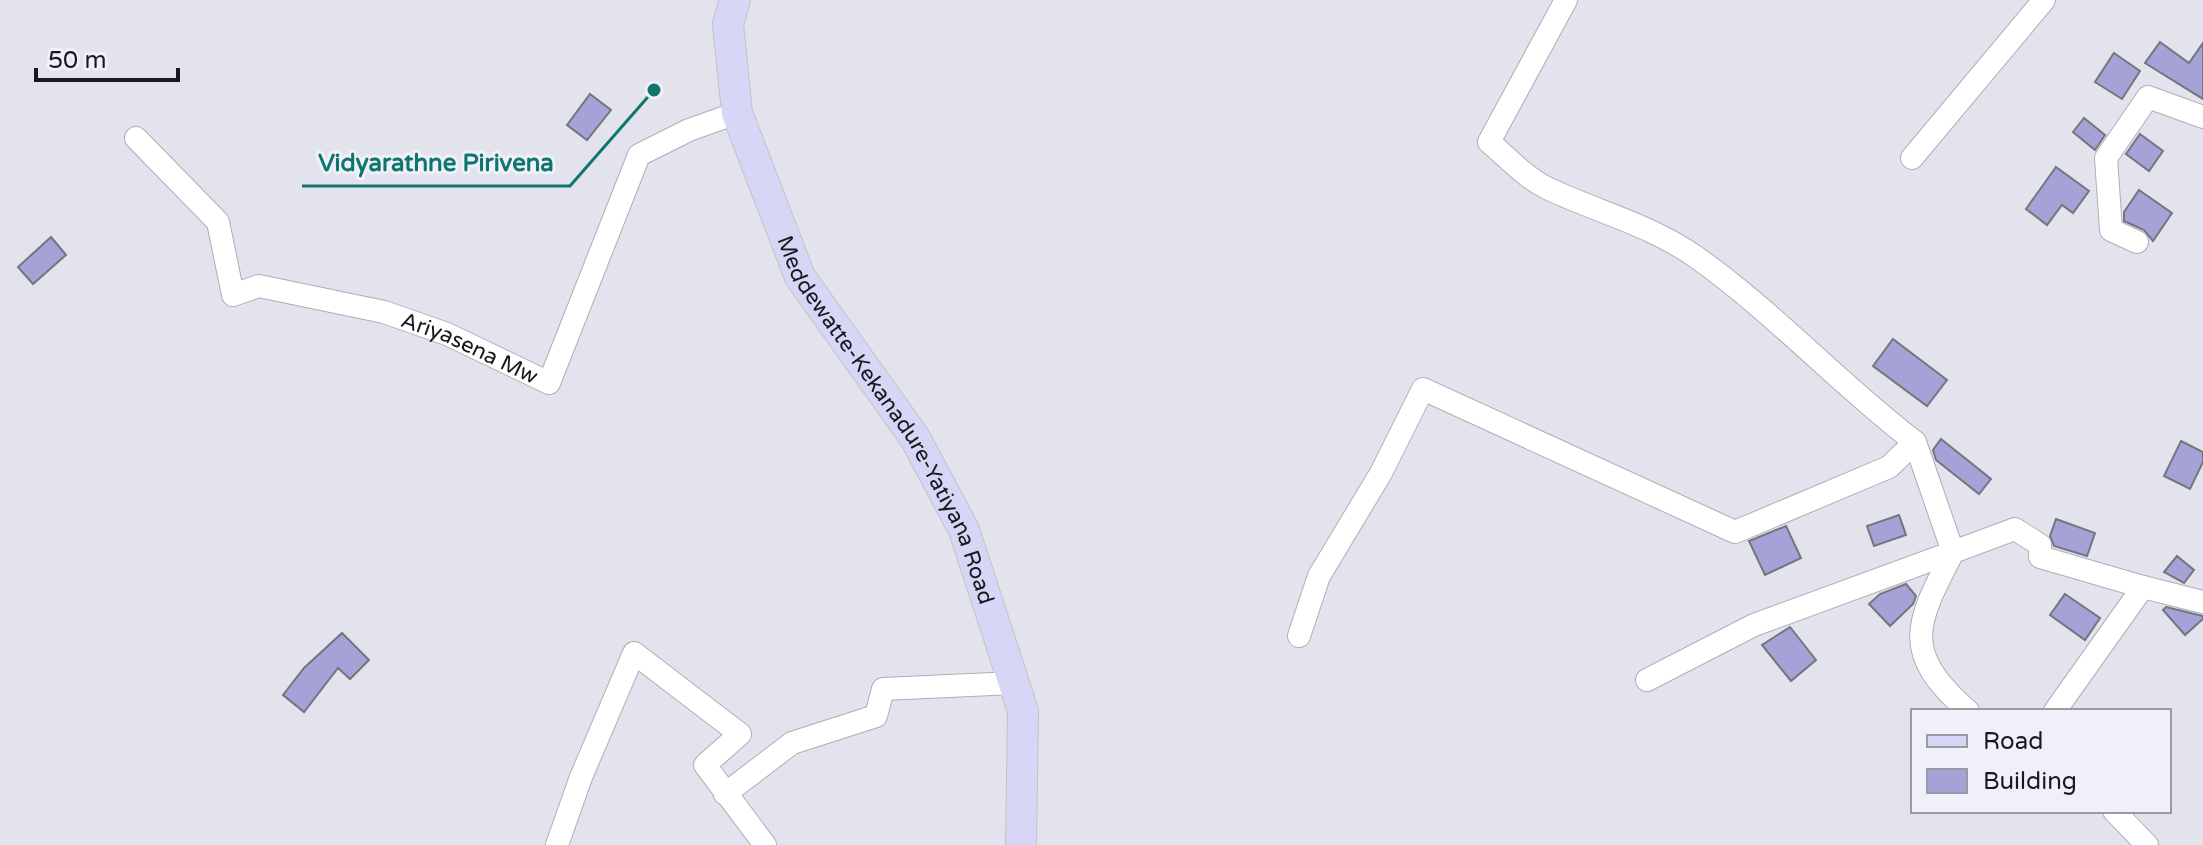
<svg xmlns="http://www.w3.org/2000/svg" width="2203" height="845" font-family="'Varela Round',sans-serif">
  <rect width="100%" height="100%" fill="#e3e3ed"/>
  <g fill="#a4a2d6" stroke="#75757e" stroke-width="2">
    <path d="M2160,42L2189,63L2203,43V99L2145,63Z"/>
    <path d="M2114,53L2140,71L2122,99L2095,82Z"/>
    <path d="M590,94L611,110L587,140L567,125Z"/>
    <path d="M2084,118L2105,135L2095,150L2073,132Z"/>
    <path d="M2140,134L2163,151L2149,171L2126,154Z"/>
    <path d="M2056,167L2089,191L2073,213L2062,205L2047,225L2026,209Z"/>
    <path d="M2139,190L2172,213L2153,241L2144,230L2124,221V212Z"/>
    <path d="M51,237L66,255L33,284L18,267Z"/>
    <path d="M1893,339L1947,380L1927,406L1873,366Z"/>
    <path d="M1941,439L1991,479L1979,494L1936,460L1933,450Z"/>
    <path d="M2181,441L2203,452V462L2190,489L2164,476Z"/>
    <path d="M1899,515L1906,535L1874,546L1867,526Z"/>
    <path d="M2056,519L2095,533L2087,556L2054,546L2050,536Z"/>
    <path d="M1786,526L1801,558L1765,575L1749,541Z"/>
    <path d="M2177,556L2194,570L2184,583L2164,572Z"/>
    <path d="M1906,584L1916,596L1913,604L1890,626L1869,604L1880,594Z"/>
    <path d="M2065,594L2100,618L2085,640L2050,615Z"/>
    <path d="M2166,607L2203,616V619L2185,635L2163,610Z"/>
    <path d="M1790,627L1816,660L1791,681L1762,645Z"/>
    <path d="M342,633L369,660L350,679L338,668L304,712L283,695L304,668Z"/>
  </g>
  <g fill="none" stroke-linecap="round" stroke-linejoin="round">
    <g stroke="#aeaeb7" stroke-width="24">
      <g id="minor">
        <path d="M1566,0L1489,142C1507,157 1526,178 1547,188C1597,212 1649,224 1696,257C1775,313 1839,384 1915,442"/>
        <path id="s1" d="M136,138L218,222L233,295L259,286L384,312L447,334L549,383L639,155L689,130L737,113"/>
        <path d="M1912,158L2044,0"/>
        <path d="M2137,242L2111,230L2106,158L2148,97L2203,117"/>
        <path d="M2143,587L2203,602"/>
        <path d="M1299,636L1319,576L1381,473L1423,389L1735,532L1889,467L1915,442L1953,552L1754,625L1647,680"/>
        <path d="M1968,711C1901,652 1915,625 1953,552L2015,529L2040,545V557L2143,587L2055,711"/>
        <path d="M725,794L792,743L876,716L883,689L1014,683"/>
        <path d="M2114,811L2147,845"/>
        <path d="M557,845L581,777L634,653L740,734L705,765L765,845"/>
      </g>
    </g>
    <g stroke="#c3c3c4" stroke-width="32">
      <g id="major">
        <path id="s2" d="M735,0L728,24L737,113L800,277L915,438L964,530L1023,711L1021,845"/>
      </g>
    </g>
    <use href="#minor" stroke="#fff" stroke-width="22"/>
    <use href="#major" stroke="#d7d6f7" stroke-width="30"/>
  </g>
  <g text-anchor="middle" stroke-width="6" stroke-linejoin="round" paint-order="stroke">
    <g font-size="22" fill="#19191d" stroke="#f0f0fa">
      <text dy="8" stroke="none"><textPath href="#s1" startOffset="440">Ariyasena Mw</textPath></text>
      <text dy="8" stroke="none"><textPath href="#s2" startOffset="458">Meddewatte-Kekanadure-Yatiyana Road</textPath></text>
    </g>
  </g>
  <path fill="none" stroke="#0f766e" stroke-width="3" d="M654 90L570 186H302"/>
  <circle fill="#0f766e" stroke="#f0f0fa" stroke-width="3" cx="654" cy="90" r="8"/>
  <g font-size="24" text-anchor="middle" font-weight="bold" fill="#0f766e" stroke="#f0f0fa" stroke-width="6" stroke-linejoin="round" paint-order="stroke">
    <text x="436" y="171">Vidyarathne Pirivena</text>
  </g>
  <rect x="1911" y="709" width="260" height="104" fill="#f0f0fa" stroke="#9a9aa2" stroke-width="2"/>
  <rect x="1927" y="735" width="40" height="12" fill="#d7d6f7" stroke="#9a9aa2" stroke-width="2"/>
  <text x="1983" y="749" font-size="24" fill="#19191d">Road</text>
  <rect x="1927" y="769" width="40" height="24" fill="#a4a2d6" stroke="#9a9aa2" stroke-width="2"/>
  <text x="1983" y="789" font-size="24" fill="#19191d">Building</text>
  <path d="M36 68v12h142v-12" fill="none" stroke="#19191d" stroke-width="4"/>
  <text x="48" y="68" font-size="24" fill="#19191d" stroke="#f0f0fa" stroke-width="6" paint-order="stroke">50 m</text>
</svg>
